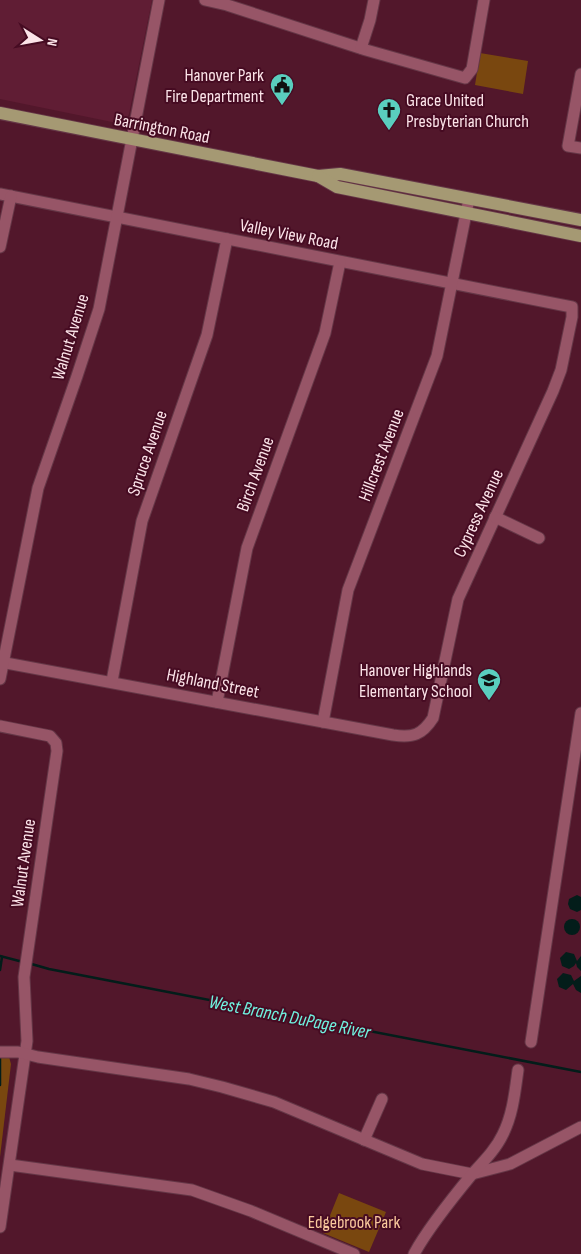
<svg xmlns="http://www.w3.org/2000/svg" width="581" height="1254" font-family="'Sofia Sans Condensed',sans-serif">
  <rect width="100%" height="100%" fill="#52172b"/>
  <path fill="#601d34" d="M0,0H152L129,114L126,120L117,123L0,99Z"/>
  <g fill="#79470f">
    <path d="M480,53L528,61L523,94L475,85Z"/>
    <path d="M0,1055L9,1057L11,1064L0,1157Z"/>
    <path d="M339,1193L386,1212L369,1252L323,1233Z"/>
  </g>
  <g fill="#031d1a">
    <path d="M577,895L581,897V910L577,912L570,909L568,904L569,899Z"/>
    <circle cx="572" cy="927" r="8"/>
    <path d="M566,952L574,954L577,961L581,956V971L577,967L576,963L574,966L569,969L562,966L560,958Z"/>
    <path d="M563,973L571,975L574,981L581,976V993L576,990L573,984L566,990L559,987L557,979Z"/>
  </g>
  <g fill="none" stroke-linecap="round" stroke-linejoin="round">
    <g stroke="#031d1a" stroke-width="2.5">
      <path d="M0,956L23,962"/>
      <path d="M28,963L49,969L581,1072"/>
      <path d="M0,970L2,957"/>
      <path d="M0,1085V1055"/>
    </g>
    <g stroke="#653747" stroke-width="13">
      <g id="minor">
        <path d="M205,0L227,5L366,50L465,78L472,69L484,0"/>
        <path d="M361,48L370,20L374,0"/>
        <path d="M581,74L568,146L581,148"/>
        <path d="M0,194L572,307V317L561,370L553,391L458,599L433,718C422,735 413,738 393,735L0,662"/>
        <path d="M0,247L11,196"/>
        <path d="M495,517L539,538"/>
        <path d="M0,679L38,488L77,376L99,309L159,0"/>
        <path d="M112,681L142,521L207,335L227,239"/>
        <path d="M217,702L247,548L325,333L340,262"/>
        <path d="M323,722L348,590L437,356L469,199"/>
        <path d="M0,726L50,736L56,743L57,751L24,977L27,1041L0,1227"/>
        <path d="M531,1042L581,713"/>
        <path d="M0,1052H18L38,1057L189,1079L222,1087L274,1102L422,1164L472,1174L510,1164L581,1127"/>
        <path d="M364,1140L382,1099"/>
        <path d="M10,1165L192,1190L251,1211L354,1254"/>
        <path d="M414,1254C428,1228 454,1196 473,1173C484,1161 496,1149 503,1134C513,1114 515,1091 518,1070"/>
      </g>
    </g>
    <g stroke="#653747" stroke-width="14">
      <g id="major">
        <path d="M0,113L318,176L340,174L581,220"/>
        <path d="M318,176L337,187L581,236"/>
      </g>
    </g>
    <use href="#minor" stroke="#975567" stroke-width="11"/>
    <use href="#major" stroke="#a59973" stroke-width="12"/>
  </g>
  <defs>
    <g id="civic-pin" transform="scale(1.25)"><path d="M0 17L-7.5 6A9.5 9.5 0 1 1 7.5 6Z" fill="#5acebe" stroke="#460b22"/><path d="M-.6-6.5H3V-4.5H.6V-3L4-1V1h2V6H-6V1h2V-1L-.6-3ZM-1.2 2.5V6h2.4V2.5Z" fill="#111"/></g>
    <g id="church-pin" transform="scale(1.25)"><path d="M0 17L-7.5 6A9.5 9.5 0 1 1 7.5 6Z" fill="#5acebe" stroke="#460b22"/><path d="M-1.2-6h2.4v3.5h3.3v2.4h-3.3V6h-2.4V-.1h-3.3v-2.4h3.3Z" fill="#111"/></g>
    <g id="school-pin" transform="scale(1.25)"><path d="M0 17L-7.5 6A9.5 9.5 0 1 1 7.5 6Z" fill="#5acebe" stroke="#460b22"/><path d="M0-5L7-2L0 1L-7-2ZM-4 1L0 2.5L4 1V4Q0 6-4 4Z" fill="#111"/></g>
  </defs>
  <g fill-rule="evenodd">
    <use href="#civic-pin" x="282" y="85"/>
    <use href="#church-pin" x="389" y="110"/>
    <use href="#school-pin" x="489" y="680"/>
  </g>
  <g text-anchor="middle" stroke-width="4" stroke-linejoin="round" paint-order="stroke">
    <g font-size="18" fill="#fce4e9" stroke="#460b22" text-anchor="end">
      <text x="264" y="81">Hanover Park<tspan x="264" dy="21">Fire Department</tspan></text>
      <text x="406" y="106" text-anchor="start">Grace United<tspan x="406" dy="21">Presbyterian Church</tspan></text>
      <text x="472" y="676">Hanover Highlands<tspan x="472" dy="21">Elementary School</tspan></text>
    </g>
    <g font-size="18" fill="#fce4e9" stroke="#460b22">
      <text transform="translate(162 128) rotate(11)" y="6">Barrington Road</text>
      <text transform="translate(289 234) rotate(11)" y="6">Valley View Road</text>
      <text transform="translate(70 337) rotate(-73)" y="6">Walnut Avenue</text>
      <text transform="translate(147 453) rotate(-71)" y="6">Spruce Avenue</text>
      <text transform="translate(381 455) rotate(-69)" y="6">Hillcrest Avenue</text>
      <text transform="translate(255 474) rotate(-70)" y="6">Birch Avenue</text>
      <text transform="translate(478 513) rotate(-65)" y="6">Cypress Avenue</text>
      <text transform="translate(213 683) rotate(11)" y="6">Highland Street</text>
      <text transform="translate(23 863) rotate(-82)" y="6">Walnut Avenue</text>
    </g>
    <g font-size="18" fill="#f9c89c" stroke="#460b22">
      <text x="354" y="1228">Edgebrook Park</text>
    </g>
    <g font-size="19" font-style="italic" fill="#70f4e1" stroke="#460b22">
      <text transform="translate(290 1016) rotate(11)" y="7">West Branch DuPage River</text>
    </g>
  </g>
  <g transform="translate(40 40) rotate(101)" stroke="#460b22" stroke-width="4" paint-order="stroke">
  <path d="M0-4L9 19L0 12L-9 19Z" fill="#fce4e9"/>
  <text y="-8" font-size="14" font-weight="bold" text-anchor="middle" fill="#fce4e9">N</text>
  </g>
</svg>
